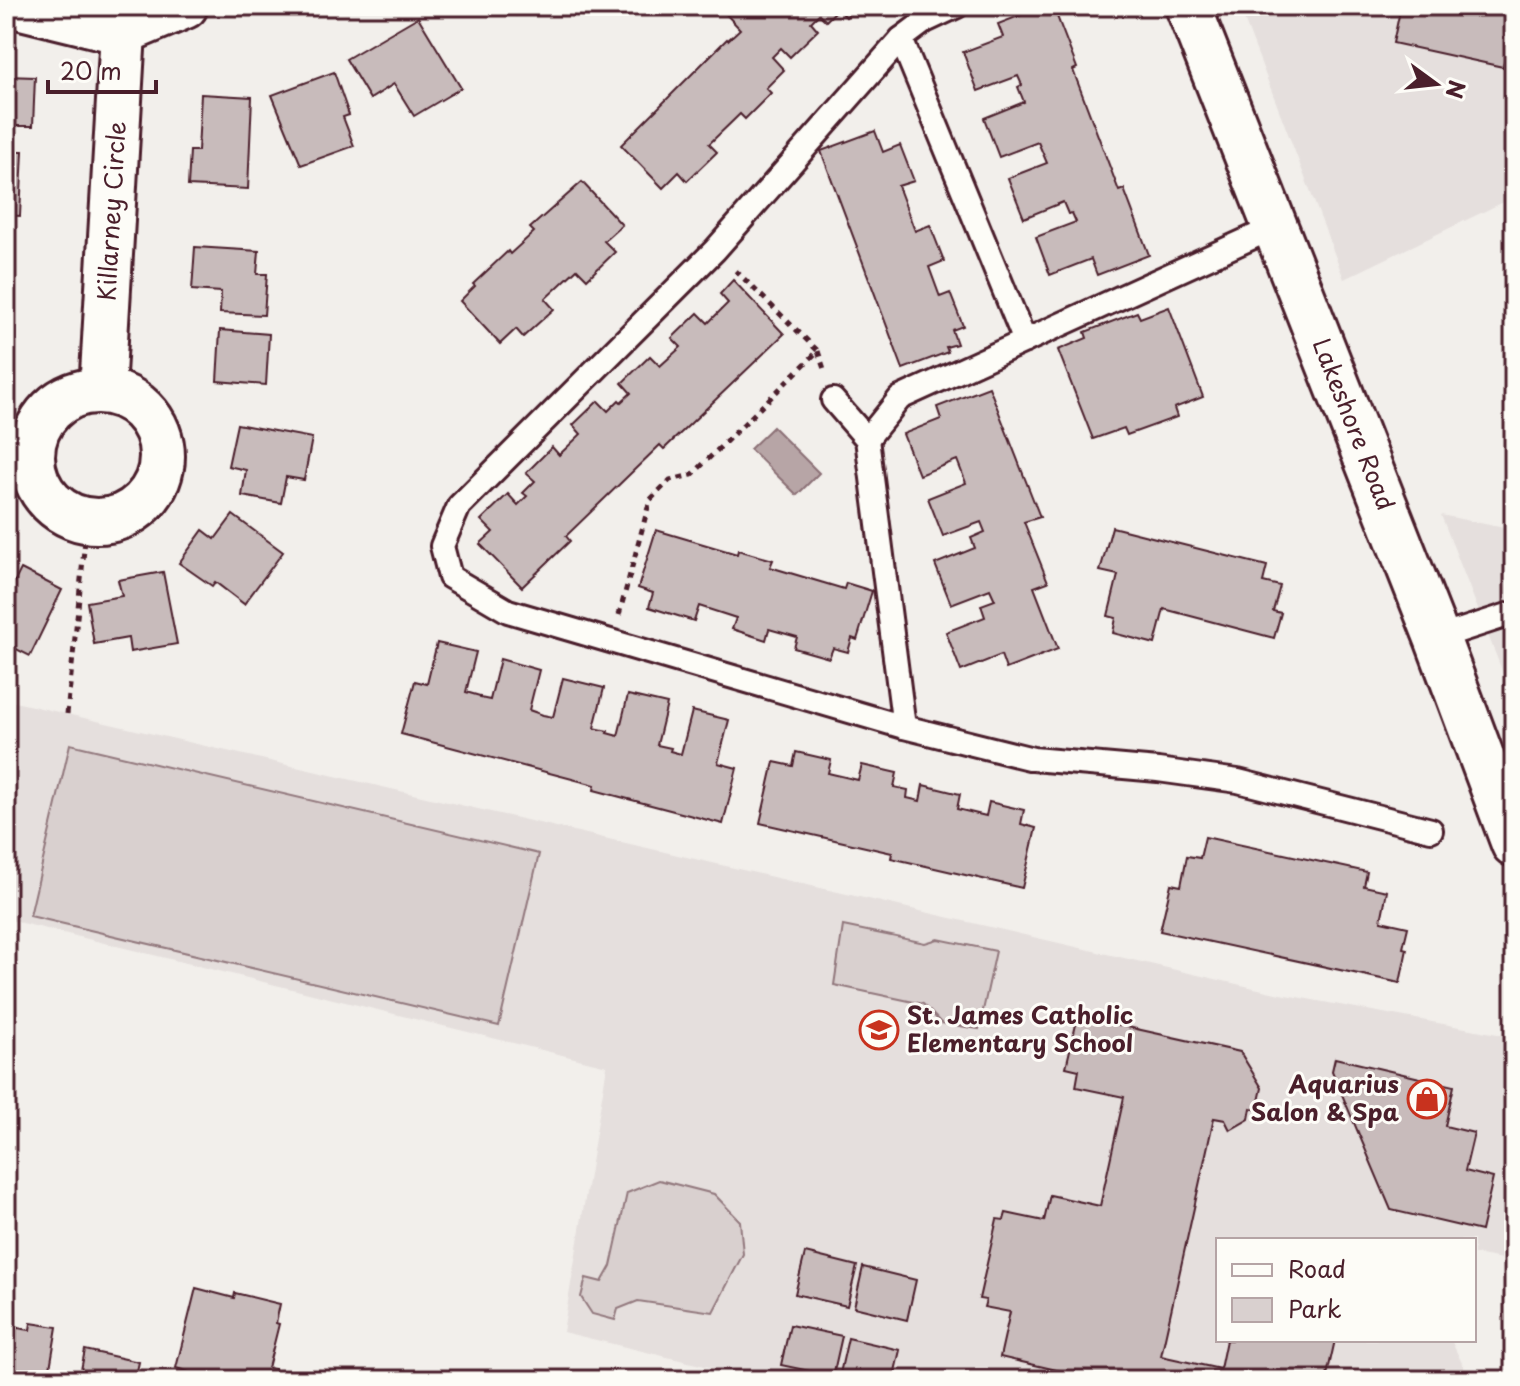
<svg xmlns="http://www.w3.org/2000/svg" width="1520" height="1386" font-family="'Playpen Sans',sans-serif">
  <rect width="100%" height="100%" fill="#f2efeb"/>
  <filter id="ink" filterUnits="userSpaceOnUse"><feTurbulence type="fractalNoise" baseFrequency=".0125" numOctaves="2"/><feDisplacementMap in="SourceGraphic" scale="16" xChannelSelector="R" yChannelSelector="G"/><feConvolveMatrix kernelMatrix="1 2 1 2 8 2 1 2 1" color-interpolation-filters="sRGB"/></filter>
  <g filter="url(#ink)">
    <g fill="#e5dfdd">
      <path d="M1239,6H1514V197L1344,279Z"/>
      <path d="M1441,515L1514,530V701Z"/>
      <path d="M6,700L1280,994L1514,1037V1261L1474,1254V1240H1218V1340H1451L1470,1380H763L563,1332L607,1066L6,919Z"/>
    </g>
    <g fill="#d9d0cf" stroke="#92787d" stroke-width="2">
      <path d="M70,744L539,854L499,1026L30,916Z"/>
      <path d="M843,926L925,943L938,939L996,951L979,1029L941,1023L923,1004L834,985Z"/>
      <path d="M659,1180L714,1194L740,1221L743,1254L713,1312L638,1301L618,1309L615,1320L592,1314L581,1297L586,1278L602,1282L611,1266L627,1193Z"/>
    </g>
    <path fill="#b7a5a6" stroke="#8b6f75" stroke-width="2" d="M773,427L819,473L797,495L750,449Z"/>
    <g fill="#c8bbbb" stroke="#4a1f2b" stroke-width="2">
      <path d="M504,6H522L516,15Z"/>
      <path d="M728,6H858L846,17L838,9L826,21L819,14L811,22L818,30L790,57L781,48L772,57L784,70L766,88L771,93L745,119L740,114L709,144L717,152L687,181L679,172L663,188L621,145L727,39L728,40L740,29L723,11Z"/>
      <path d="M1045,6H1053L1077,68L1073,70L1119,191L1124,189L1149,255L1097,275L1091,259L1050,275L1036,237L1076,222L1072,213L1068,214L1063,202L1024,218L1008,178L1047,163L1038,142L999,157L984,118L1024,102L1018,87L1022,85L1018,76L978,91L963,52L1003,37L998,24Z"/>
      <path d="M1401,6H1514V18L1503,67L1393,43Z"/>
      <path d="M418,17L461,88L414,116L394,84L370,99L346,59Z"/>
      <path d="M334,72L349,115L343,117L354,146L301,165L272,95Z"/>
      <path d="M6,76L35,77L33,126H6Z"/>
      <path d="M201,94L252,97L248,189L188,186L190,151H198Z"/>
      <path d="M875,131L883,152L900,145L914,181L898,186L915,231L930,225L944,261L929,267L940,297L950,293L963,326L952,330L957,344L946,347L948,352L903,369L821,151Z"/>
      <path d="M6,151H23L20,216L6,215Z"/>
      <path d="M582,182L622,225L604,241L615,252L587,279L577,269L545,299L554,309L523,337L516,329L500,344L460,301L475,286L473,284L508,251L510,254L534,232L530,228Z"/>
      <path d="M195,247L259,251L257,274H267L264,315L220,313L221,292L192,290Z"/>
      <path d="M733,280L784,334L664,449L660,445L566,536L570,541L522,587L480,544L493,532L481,520L508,494L518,505L527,496L523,493L535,481L526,473L552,447L559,455L581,434L573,425L598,401L608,411L619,400L621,402L631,393L622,383L650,356L660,366L681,347L672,338L698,313L708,323L728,303L720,294Z"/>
      <path d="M1169,307L1203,397L1174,408L1177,417L1127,435L1124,428L1093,439L1058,350L1087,338L1085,332L1137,312L1140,318Z"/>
      <path d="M220,330L269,334L266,385L217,381Z"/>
      <path d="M989,387L1040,517L1024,522L1048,582L1034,587L1058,649L1006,669L1001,655L961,671L946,632L985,617L981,605L995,600L990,589L951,604L935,564L975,548L971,538L985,532L981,522L943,536L928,498L966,483L957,460L919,475L903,434L941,419L937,407Z"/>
      <path d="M237,424L312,438L304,480L286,477L281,503L242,496L246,470L228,466Z"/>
      <path d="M233,515L283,552L244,604L215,582L212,586L179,563L203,530L215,539Z"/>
      <path d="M1112,527L1267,566L1263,582L1280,586L1273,611L1281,613L1274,638L1164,609L1155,644L1113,633L1116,618L1108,616L1118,575L1100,571Z"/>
      <path d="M656,530L737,554L738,550L773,560L770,567L844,589L846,583L872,591L857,640L852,638L848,652L833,648L829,658L794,648L797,637L769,629L766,640L732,629L736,618L699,606L694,621L649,607L653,593L638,588Z"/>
      <path d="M21,569L62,590L30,656L6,644V581L13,585Z"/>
      <path d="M163,572L177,644L130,652L128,638L94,644L87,602L122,596L118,580Z"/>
      <path d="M437,643L476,652L466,692L480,696V698L490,700L500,659L539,670L529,710L543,715L553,717L563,678L604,688L594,728L608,731L607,733L618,736L628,695L667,704L657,745L671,748L670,751L681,754L692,711L729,720L718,763L737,768L723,824L594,790L595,785L401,734L415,681L427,684Z"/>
      <path d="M796,752L831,760L828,773L858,780L862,765L897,773L894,787L908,790L907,798L920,801L923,785L960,794L957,809L986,816L989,802L1024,810L1021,824L1036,828L1022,888L891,858L892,853L760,823L774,762L793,766Z"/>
      <path d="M1205,837L1367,872L1364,886L1387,891L1381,921L1408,927L1403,948L1407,949L1400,983L1160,931L1171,884L1181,886L1187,856L1200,858Z"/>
      <path d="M1078,1016L1240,1052L1262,1088L1257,1110L1251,1108L1249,1119L1230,1130L1225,1120L1214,1118L1161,1356L1220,1369L1226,1340H1335L1326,1380H1059L1061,1371L1000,1357L1010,1312L984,1307L986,1300L979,1299L997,1219L1004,1220L1006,1213L1044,1221L1050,1195L1100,1206L1124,1097L1076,1087L1079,1070L1066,1067Z"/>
      <path d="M1335,1058L1454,1086L1445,1126L1474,1133L1465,1171L1493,1178L1481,1231L1391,1210L1332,1071Z"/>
      <path d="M805,1253L857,1266L847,1306L795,1294Z"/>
      <path d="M863,1267L916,1280L907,1320L854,1307Z"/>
      <path d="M196,1288L234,1298L235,1293L280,1304L276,1323L279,1324L268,1368L275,1369L272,1380H216L176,1368Z"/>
      <path d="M31,1323L57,1327L48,1380H6V1326L30,1330Z"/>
      <path d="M790,1325L842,1336L833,1376L781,1365Z"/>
      <path d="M848,1338L900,1350L893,1380L839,1378Z"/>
      <path d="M85,1350L139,1362L135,1380H79Z"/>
    </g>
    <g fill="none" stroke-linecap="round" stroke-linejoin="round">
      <g stroke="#4a1f2b" stroke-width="28">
        <g id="service">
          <path d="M957,6L925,21L901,39L715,250L459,506L442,546L450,577L508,611L904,727L1033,759L1158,770L1238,781L1431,830"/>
          <path d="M901,39L1025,341"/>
          <path d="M833,400L867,439L904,727"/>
          <path d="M867,439L900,398L1275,227"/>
          <path d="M1437,638L1514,613"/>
        </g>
      </g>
      <g stroke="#4a1f2b" stroke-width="50">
        <g id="minor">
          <path d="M17,6L123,32L185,6"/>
          <path id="s1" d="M102,391L123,32"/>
          <circle cx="97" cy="456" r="65"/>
        </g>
      </g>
      <g stroke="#4a1f2b" stroke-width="50">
        <g id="secondary">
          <path id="s2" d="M1188,6L1437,638L1514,844"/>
        </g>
      </g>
      <g stroke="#4a1f2b" stroke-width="5" stroke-dasharray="6 6" stroke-linecap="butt">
        <path d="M440,6L445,10"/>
        <path d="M818,351L825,372"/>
        <path d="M619,615L650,500L670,480L692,475L818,351L735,270"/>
        <path d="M67,714L87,521"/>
      </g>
      <use href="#service" stroke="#fdfcf7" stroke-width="22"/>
      <use href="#minor" stroke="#fdfcf7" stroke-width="44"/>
      <use href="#secondary" stroke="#fdfcf7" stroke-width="44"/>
    </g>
  </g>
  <defs>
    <g id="school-ring" transform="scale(2)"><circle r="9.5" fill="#fdfcf7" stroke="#c8321e" stroke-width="1.5"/><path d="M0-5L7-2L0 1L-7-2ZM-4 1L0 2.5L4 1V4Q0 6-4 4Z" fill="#c8321e"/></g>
    <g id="shop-ring" transform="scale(2)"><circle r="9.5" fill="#fdfcf7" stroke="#c8321e" stroke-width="1.5"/><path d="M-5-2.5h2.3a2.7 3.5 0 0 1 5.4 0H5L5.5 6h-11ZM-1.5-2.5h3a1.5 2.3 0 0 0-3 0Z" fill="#c8321e"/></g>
  </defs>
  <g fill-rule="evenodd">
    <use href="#school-ring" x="879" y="1030"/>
    <use href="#shop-ring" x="1427" y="1099"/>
  </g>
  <g text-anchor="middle" stroke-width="6" stroke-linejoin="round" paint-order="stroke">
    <g font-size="24" fill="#4a1f2b" stroke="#fdfcf7">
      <text dy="8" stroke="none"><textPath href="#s1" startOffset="180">Killarney Circle</textPath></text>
      <text dy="8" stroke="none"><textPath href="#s2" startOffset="450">Lakeshore Road</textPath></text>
    </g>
    <g font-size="24" font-weight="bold" fill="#4a1f2b" stroke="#fdfcf7" text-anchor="start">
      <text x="907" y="1024">St. James Catholic<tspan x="907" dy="28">Elementary School</tspan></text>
      <text x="1399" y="1093" text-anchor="end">Aquarius<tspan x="1399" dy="28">Salon &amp; Spa</tspan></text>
    </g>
  </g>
  <rect width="1520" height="1386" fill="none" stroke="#fdfcf7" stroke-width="32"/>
  <rect x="16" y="16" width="1488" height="1354" fill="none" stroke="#4a1f2b" stroke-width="3" filter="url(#ink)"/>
  <rect x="1216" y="1238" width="260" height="104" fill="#fdfcf7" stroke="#b5a4a5" stroke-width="2"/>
  <rect x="1232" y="1264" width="40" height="12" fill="#fdfcf7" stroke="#b5a4a5" stroke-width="2"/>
  <text x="1288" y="1278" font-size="24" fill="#4a1f2b">Road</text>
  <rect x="1232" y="1298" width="40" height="24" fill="#d9d0cf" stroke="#b5a4a5" stroke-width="2"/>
  <text x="1288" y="1318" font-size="24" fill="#4a1f2b">Park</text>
  <g transform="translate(1436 84) rotate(105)" stroke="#fdfcf7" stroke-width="6" paint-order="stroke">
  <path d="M0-6L14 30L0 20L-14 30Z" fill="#4a1f2b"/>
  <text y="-12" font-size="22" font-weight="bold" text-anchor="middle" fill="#4a1f2b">N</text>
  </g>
  <path d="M48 80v12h108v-12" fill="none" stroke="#4a1f2b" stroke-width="4"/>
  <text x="60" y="80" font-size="24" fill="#4a1f2b" stroke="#fdfcf7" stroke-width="6" paint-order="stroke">20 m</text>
</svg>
